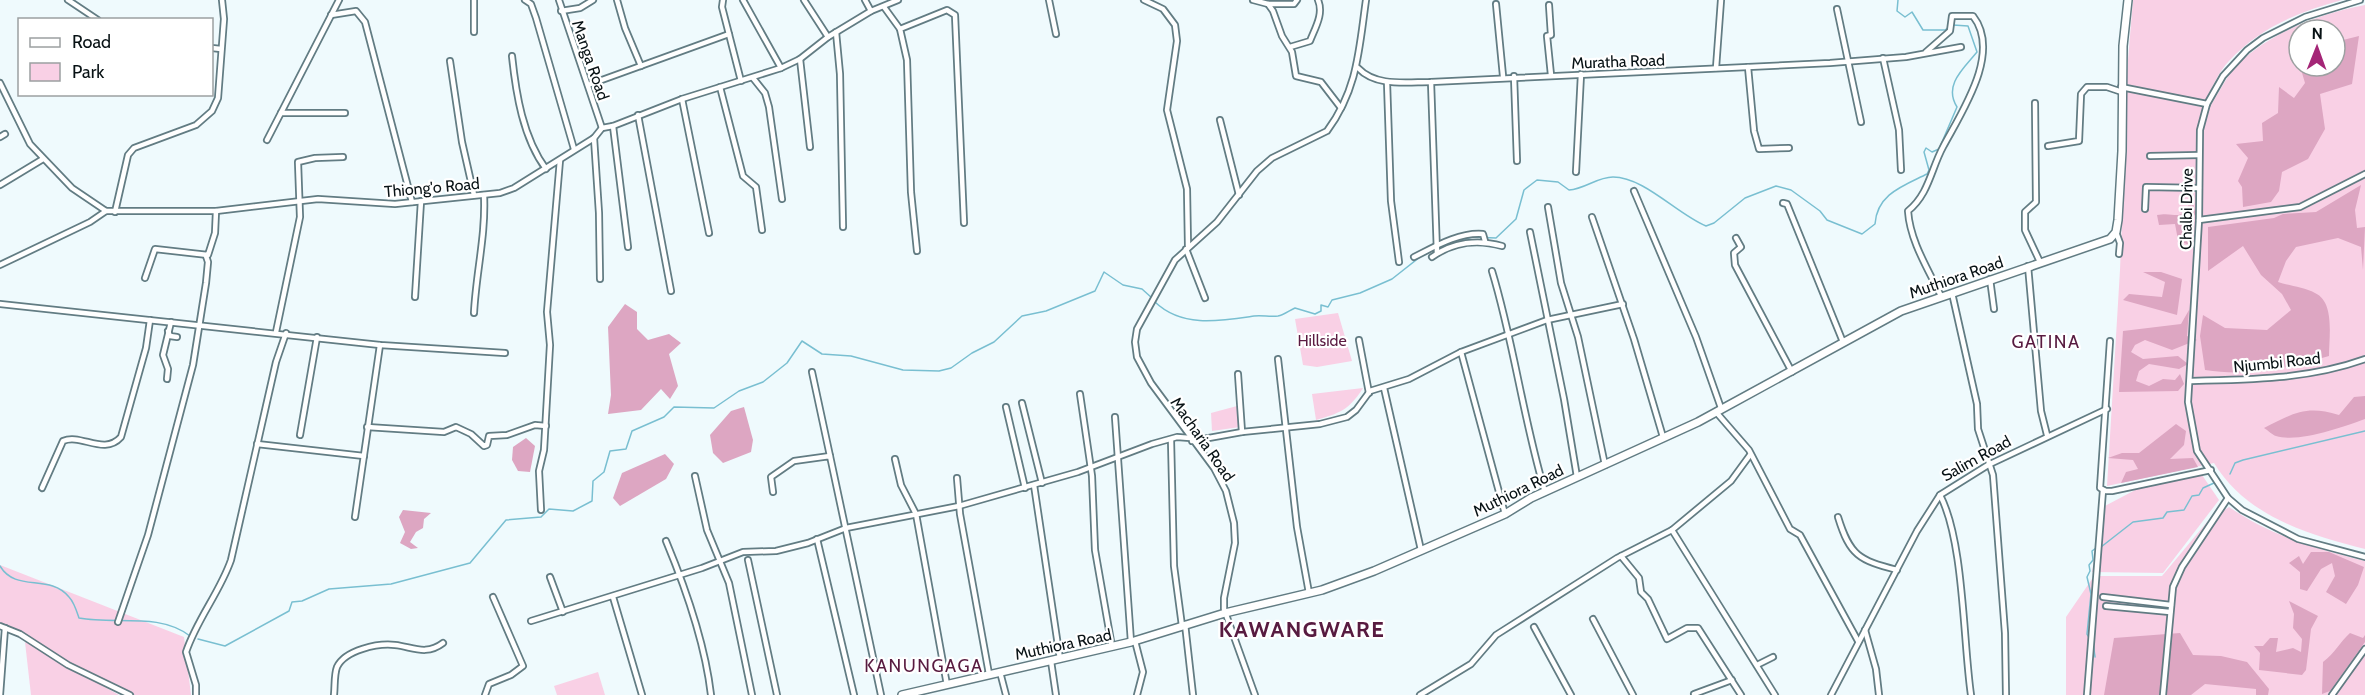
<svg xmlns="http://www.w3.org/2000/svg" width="2365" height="695" font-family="Cabin,sans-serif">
  <rect width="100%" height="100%" fill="#effafd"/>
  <g fill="#f9d0e5" fill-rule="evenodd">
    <path d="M2133,0H2342C2299,12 2260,27 2229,61C2219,71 2212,88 2205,101L2126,84Z"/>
    <path d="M2365,5V549C2309,535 2246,516 2214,463L2107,486L2120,270L2127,91L2202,107L2211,105C2220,91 2228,73 2240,62C2272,32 2322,13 2365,5ZM2299,30H2335V66H2299Z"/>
    <path d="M1338,313L1352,361L1317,367L1303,365L1295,319Z"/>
    <path d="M1363,388C1349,410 1340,413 1316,420L1312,394Z"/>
    <path d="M1237,406L1240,427L1212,431L1211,413Z"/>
    <path d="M2202,475L2219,500L2163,573L2092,572L2103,507L2139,488Z"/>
    <path d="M2229,507C2271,536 2317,549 2365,561V695H2066V617L2094,576H2162L2207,522Z"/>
    <path d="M0,565L184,637L191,695H131L0,628Z"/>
    <path d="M25,642L119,695H31Z"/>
    <path d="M598,672L605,695H557L554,686Z"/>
  </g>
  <g fill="#dda6c2">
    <path d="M2359,36L2352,84L2320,94L2325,129L2308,159L2282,172L2279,191L2271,202L2243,207L2242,187L2238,181L2248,158L2236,144L2263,141L2262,123L2278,113L2279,87L2294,98L2305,83L2300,66H2335V42Z"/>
    <path d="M2361,185L2355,210L2357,228L2365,227L2363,270L2361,247L2338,238L2296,247L2286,261L2278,282C2289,286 2304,287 2315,293C2335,302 2329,337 2329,356C2289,368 2248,377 2205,370L2200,336L2203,315L2225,328L2267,330L2291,310L2282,294L2261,275L2243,246L2208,271V227L2274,218L2283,214L2316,212Z"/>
    <path d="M2191,200L2197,214L2190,218L2191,246L2178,240L2175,224L2159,225L2157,215C2177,211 2180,224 2191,200Z"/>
    <path d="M2143,272H2161L2182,279L2177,315L2123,300L2129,294L2162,297L2165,282Z"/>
    <path d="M625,304L637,312V329L648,340L669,334L681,343L669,354L678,386L670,399L661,389L641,410L608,414L611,395L608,327Z"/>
    <path d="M2189,310L2187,336L2197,340L2172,350L2145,340L2135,345L2131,352L2143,359L2178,356L2188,364L2179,369L2149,364L2139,371L2136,381L2149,386L2163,379L2175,380L2180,374L2184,384L2178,391L2119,392L2123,331L2181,324Z"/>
    <path d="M2365,396V419C2343,427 2299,443 2276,436C2272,435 2268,430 2264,428C2294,413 2306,405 2339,415L2354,397Z"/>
    <path d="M744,407L753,440L751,452L723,463L713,453L710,435L731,411Z"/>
    <path d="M2176,424L2186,431L2184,445L2170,459L2193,458L2198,467L2121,483L2126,472L2138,469L2133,460L2108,458L2122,453H2139Z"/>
    <path d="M526,438L535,446L530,472L518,471L512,460L513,447Z"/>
    <path d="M665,454L674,464L666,479L620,506L613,498L622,473Z"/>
    <path d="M403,510L431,513L424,519L423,528L416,532L410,542L418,548L411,549L400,543L405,532L399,517Z"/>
    <path d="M2311,552H2329L2364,567L2358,585L2346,604L2326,592L2335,576L2332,563L2321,569L2307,591L2300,589V572L2289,563L2299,556L2303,564Z"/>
    <path d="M2289,601L2318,616L2311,629L2306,670L2302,675L2259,670L2260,653L2254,646H2263L2270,638H2278L2276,652L2293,648L2301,652L2302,639L2293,628L2294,614Z"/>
    <path d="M2180,633L2193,655L2221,656L2247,662L2269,689L2268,695H2256V689L2205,684L2191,695H2104L2114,638Z"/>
    <path d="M2350,633L2363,638L2365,635V642L2330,691L2322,694L2323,662C2335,653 2340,642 2350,633Z"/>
  </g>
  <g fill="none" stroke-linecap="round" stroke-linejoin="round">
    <g stroke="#79bfd1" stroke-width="1.5">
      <path d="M1898,0L1897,11L1905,17L1912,12L1923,30H1945L1949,27"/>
      <path d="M1439,248L1472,237L1496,238L1516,219L1524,190L1537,180L1558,182L1569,190C1585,189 1597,177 1613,177C1644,177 1677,214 1706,226L1714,223L1745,198L1776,186L1791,190L1820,211L1827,220L1862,234L1875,224C1877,194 1903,186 1927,174L1929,170L1924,152L1926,148L1932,152L1939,149L1957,107C1943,85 1964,68 1977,52L1968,26L1953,25"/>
      <path d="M1155,302C1182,328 1220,321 1254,316C1262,315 1270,317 1278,316C1284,315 1290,310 1295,308L1315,314L1321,311V305L1328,307L1332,300L1360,293L1392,279L1425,253L1434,250"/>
      <path d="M2230,474L2235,463L2243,460L2365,431"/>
      <path d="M2101,547L2133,522L2163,518L2167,512L2184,510L2192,496L2199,495L2203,488L2214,483"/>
      <path d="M0,566C16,593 49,573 69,597C74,602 77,612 79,618C115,625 159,612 190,636"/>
      <path d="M198,639L225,646L289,611L292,602L302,601L329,589L391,584L470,563L506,520L541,517L549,509L573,511L592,501L593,481L604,472L610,451L626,449L632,431L664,417L674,407L714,408L739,391L763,382L787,363L802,341L822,354L851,356L903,370L939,371L951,368L972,353L994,342L1022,316L1046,311L1095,291L1104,272L1123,285L1142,289L1152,298"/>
      <path d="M2090,639L2087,634L2091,594L2087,577L2090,571L2089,565L2093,560L2092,551L2096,548"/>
      <path d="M2093,642L2095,657"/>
    </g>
    <g stroke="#627c83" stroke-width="8">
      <g id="street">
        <path d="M68,0L98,20"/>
        <path d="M525,0L531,4L536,18L574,149"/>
        <path d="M559,0L602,128"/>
        <path d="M617,0L625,28L641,66"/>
        <path d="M723,0L722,7L741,81"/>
        <path d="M743,0L781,68"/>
        <path d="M804,0L828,37"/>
        <path d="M865,0L871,11"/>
        <path d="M1049,0L1056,34"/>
        <path d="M1144,0L1163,9L1175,25L1177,41L1167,110L1187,189L1188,246"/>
        <path d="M1253,0L1268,4L1273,11L1282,36L1292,52L1296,76L1321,82L1341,108"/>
        <path d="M2360,0L2305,17L2263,38L2247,50L2223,76L2207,104L2200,130L2199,220L2188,402L2197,451L2228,498L2242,510L2298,539L2365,557"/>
        <path d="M1268,4H1294L1297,0"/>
        <path d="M1496,4L1503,76"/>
        <path d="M1549,5L1551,35L1547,36L1551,75"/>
        <path d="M884,7L900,29"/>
        <path d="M1837,9L1861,122"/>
        <path d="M561,11L580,8L593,0"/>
        <path d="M331,15L356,11L365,22L412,202"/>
        <path d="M474,32V0"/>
        <path d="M836,32L840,74L843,227"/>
        <path d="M1290,47L1310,41C1315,28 1324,14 1318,0"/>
        <path d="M212,48L221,49"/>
        <path d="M1926,52L1950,31L1952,16H1973C2002,53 1961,113 1943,147C1931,169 1929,194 1908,211C1910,241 1928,269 1941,296"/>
        <path d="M512,56C516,94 523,138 546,169"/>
        <path d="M1883,58L1899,130L1901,170"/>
        <path d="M800,59L810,147"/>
        <path d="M450,61L462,142L474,195"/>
        <path d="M1748,67L1754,131L1759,149L1789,148"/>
        <path d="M1358,68C1376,87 1406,82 1431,82L1830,63L1906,57L1961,47"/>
        <path d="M1716,68L1721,0"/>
        <path d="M1514,76L1517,161"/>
        <path d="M753,78L765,93L769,107L782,199"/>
        <path d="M1387,82L1391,201L1399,262"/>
        <path d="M1431,82L1437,253"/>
        <path d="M0,83L30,144L72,188L106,211H216L318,199L395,204L500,193L514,188L594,138L602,128L613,126L682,99L781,68L800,59L828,37L871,11L898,0"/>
        <path d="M588,85L729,34"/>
        <path d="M720,87L743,176L756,187L762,230"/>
        <path d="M2121,87L2207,104"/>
        <path d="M682,99L709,233"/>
        <path d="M2035,103L2036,202L2025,212V230L2040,262"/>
        <path d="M281,113H345"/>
        <path d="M638,115L671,291"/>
        <path d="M1220,120L1239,195"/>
        <path d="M613,126L628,247"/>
        <path d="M0,137L5,134"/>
        <path d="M594,138L599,213L600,279"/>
        <path d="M267,140L339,0"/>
        <path d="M2048,146L2079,141L2081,94L2087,87H2107L2122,92"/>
        <path d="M2150,156L2199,155"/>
        <path d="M1576,172L1581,74"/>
        <path d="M0,185L43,159"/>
        <path d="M1634,191L1696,337L1721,408"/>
        <path d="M1783,203L1787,204L1843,342"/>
        <path d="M1548,207L1561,283L1578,337L1605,465"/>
        <path d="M2145,209L2146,187L2199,188"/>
        <path d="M115,212L128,155L134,148L196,125L212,111L218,98L224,19L222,0"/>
        <path d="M1592,217L1634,339L1663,437"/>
        <path d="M2199,220L2300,207L2365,174"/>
        <path d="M1530,232L1564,399L1577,477"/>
        <path d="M2116,232L2120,243L2119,254"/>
        <path d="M1736,238L1741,247L1734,253L1735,265L1792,372"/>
        <path d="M1186,249L1205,298"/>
        <path d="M917,251L911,192L907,60L900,29L947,10L955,15L964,223"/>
        <path d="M1414,257C1434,247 1459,232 1483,234L1485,241"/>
        <path d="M1432,257C1453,242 1478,239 1502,246"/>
        <path d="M0,265L90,222L106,211"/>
        <path d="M2028,266L2041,411L2047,435"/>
        <path d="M1492,271C1514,343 1523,419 1545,492"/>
        <path d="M145,278L155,249L208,255L215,233L216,211"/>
        <path d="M1990,279L1994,309"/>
        <path d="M1952,293L1977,404L1978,429L1993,475L2005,633L2006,695"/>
        <path d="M415,297L421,201"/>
        <path d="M0,304L380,345L505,353"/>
        <path d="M474,313C476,273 486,235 484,195"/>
        <path d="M168,331L170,336L177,337"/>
        <path d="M276,332L300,217L298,162L315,158L343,157"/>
        <path d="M1359,340L1369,393"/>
        <path d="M2110,341L2100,488L2106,491H2112L2211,470"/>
        <path d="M1461,352L1505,514"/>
        <path d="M1278,359L1297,527L1309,593"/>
        <path d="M812,372L830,456"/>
        <path d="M1238,374L1242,432"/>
        <path d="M167,379L168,369L163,355L171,322"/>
        <path d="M2191,381C2249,380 2310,379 2365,359"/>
        <path d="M1384,388L1421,550"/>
        <path d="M1080,394L1092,476L1095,550L1112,647"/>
        <path d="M1022,403L1042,483"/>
        <path d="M1006,407L1025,488"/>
        <path d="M1716,412L1749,450L1790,529L1800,535L1858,641"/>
        <path d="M1115,417L1131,642"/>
        <path d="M367,427L444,432L456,427L471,434L484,446L487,445L489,436L507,435L535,425L546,426"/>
        <path d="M300,435L317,337"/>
        <path d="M1171,440L1174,566L1182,626"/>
        <path d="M1192,441L1242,432L1320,424L1347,417L1356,410L1370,391L1409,379L1461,352L1547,320L1623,304"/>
        <path d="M257,444L364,456"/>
        <path d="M895,459L901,485L916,514L947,685"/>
        <path d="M695,476L707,530L729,583L752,695"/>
        <path d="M957,478L960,514L989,674"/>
        <path d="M1034,485L1060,659"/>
        <path d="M42,488L63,441C81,433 104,456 121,437L146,348L150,320"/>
        <path d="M773,492L771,477L794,461L830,456L881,695"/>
        <path d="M1940,495C1964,541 1963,640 1971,695"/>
        <path d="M541,510L539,471L544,450L550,345L547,312L560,160"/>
        <path d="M355,517L380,345"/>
        <path d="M1838,517C1850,556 1859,560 1897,570"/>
        <path d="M1672,530L1775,695"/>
        <path d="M817,539L854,695"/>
        <path d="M666,541C686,589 705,643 711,695"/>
        <path d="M1621,556L1639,578L1641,592L1648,599L1667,639L1687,628H1698L1741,695"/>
        <path d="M748,560L777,695"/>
        <path d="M550,577L563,612"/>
        <path d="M613,597L642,695"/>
        <path d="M2103,597L2171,605"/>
        <path d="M2106,606L2170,612"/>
        <path d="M1593,619L1633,695"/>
        <path d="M531,621L702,568L743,552L776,551L808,543L846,528L959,506L1078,472L1152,444L1177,437L1190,438"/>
        <path d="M118,622L148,535L193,365L206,283L208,262L206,256"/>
        <path d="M1185,624L1193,695"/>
        <path d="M0,626L20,634L68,665L130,695"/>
        <path d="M1534,627L1571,695"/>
        <path d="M1865,630L1876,669L1879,695"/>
        <path d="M1135,641L1143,672L1137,695"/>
        <path d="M1051,661L1056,695"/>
        <path d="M1757,665L1773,657"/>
        <path d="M1000,672L1006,695"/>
        <path d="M1694,694L1732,680"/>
        <path d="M0,695L5,628"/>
        <path d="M196,695V685L186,652C197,619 220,592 231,560L276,362L286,333"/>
        <path d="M334,695C335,686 334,675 337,667C345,650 378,643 395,645C413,647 426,656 443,643"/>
        <path d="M485,695L489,684L511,675L523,666L493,597"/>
        <path d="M1255,695L1224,609V598L1235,543L1234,523L1226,491L1214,468L1151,383L1137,357L1135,342L1137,329L1175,260L1217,222L1257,171L1272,158L1327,131C1358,89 1359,49 1366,0"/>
        <path d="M1420,695L1471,664L1496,635L1617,558L1672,530L1731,481L1750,455"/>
        <path d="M1831,695L1917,531L1940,495L1988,465L2107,409"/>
        <path d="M2087,695L2103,490"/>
        <path d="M2163,695L2173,587L2182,567L2228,498"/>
        <path d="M2332,695L2365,649"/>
      </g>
    </g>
    <g stroke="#627c83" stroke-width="10">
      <path id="secondary" d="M902,695L1131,642L1225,613L1322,590L1374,571L1505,514L1531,498L1698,422L1901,311L2110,239L2116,232L2118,220L2122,151L2123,46L2128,0"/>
    </g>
    <use href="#street" stroke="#fff" stroke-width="4.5"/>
    <use href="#secondary" stroke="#fff" stroke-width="7"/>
  </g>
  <g text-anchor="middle" stroke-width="4.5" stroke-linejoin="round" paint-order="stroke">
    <g font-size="16" fill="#081215" stroke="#fff">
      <text transform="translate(591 60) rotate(71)" y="6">Manga Road</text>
      <text transform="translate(1618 61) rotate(-2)" y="6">Muratha Road</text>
      <text transform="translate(432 187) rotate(-5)" y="6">Thiong'o Road</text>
      <text transform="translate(2186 209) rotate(-89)" y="6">Chalbi Drive</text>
      <text transform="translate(1956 277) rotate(-19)" y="6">Muthiora Road</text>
      <text transform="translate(2277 362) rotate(-6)" y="6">Njumbi Road</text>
      <text transform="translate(1203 439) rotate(55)" y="6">Macharia Road</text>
      <text transform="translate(1976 458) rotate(-29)" y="6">Salim Road</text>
      <text transform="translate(1518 490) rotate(-26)" y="6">Muthiora Road</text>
      <text transform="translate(1063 644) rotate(-12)" y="6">Muthiora Road</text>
    </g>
    <g font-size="16" fill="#5b1b42" stroke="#fff">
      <text x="1322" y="346">Hillside</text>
    </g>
    <g font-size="18" letter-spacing="1.5" fill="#581b40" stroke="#fff">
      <text x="2046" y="348">GATINA</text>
      <text x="924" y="672">KANUNGAGA</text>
    </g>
    <g font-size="22" font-weight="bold" letter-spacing="1.5" fill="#581b40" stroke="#fff">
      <text x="1302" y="637">KAWANGWARE</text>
    </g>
  </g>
  <rect x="18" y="18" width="195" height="78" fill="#ffffff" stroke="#9ca0a1" stroke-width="1.5"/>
  <rect x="30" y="38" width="30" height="9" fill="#ffffff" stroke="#9ca0a1" stroke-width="1.5"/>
  <text x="72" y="48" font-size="18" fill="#081215">Road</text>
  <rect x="30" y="63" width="30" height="18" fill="#f9d0e5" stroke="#9ca0a1" stroke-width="1.5"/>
  <text x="72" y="78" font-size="18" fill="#081215">Park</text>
  <g transform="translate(2317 48) rotate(1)"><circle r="28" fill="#ffffff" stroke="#9ca0a1" stroke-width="1.5"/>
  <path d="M0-4.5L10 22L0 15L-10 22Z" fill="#a42576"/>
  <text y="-9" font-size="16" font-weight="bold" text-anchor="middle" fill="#081215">N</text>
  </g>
</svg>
